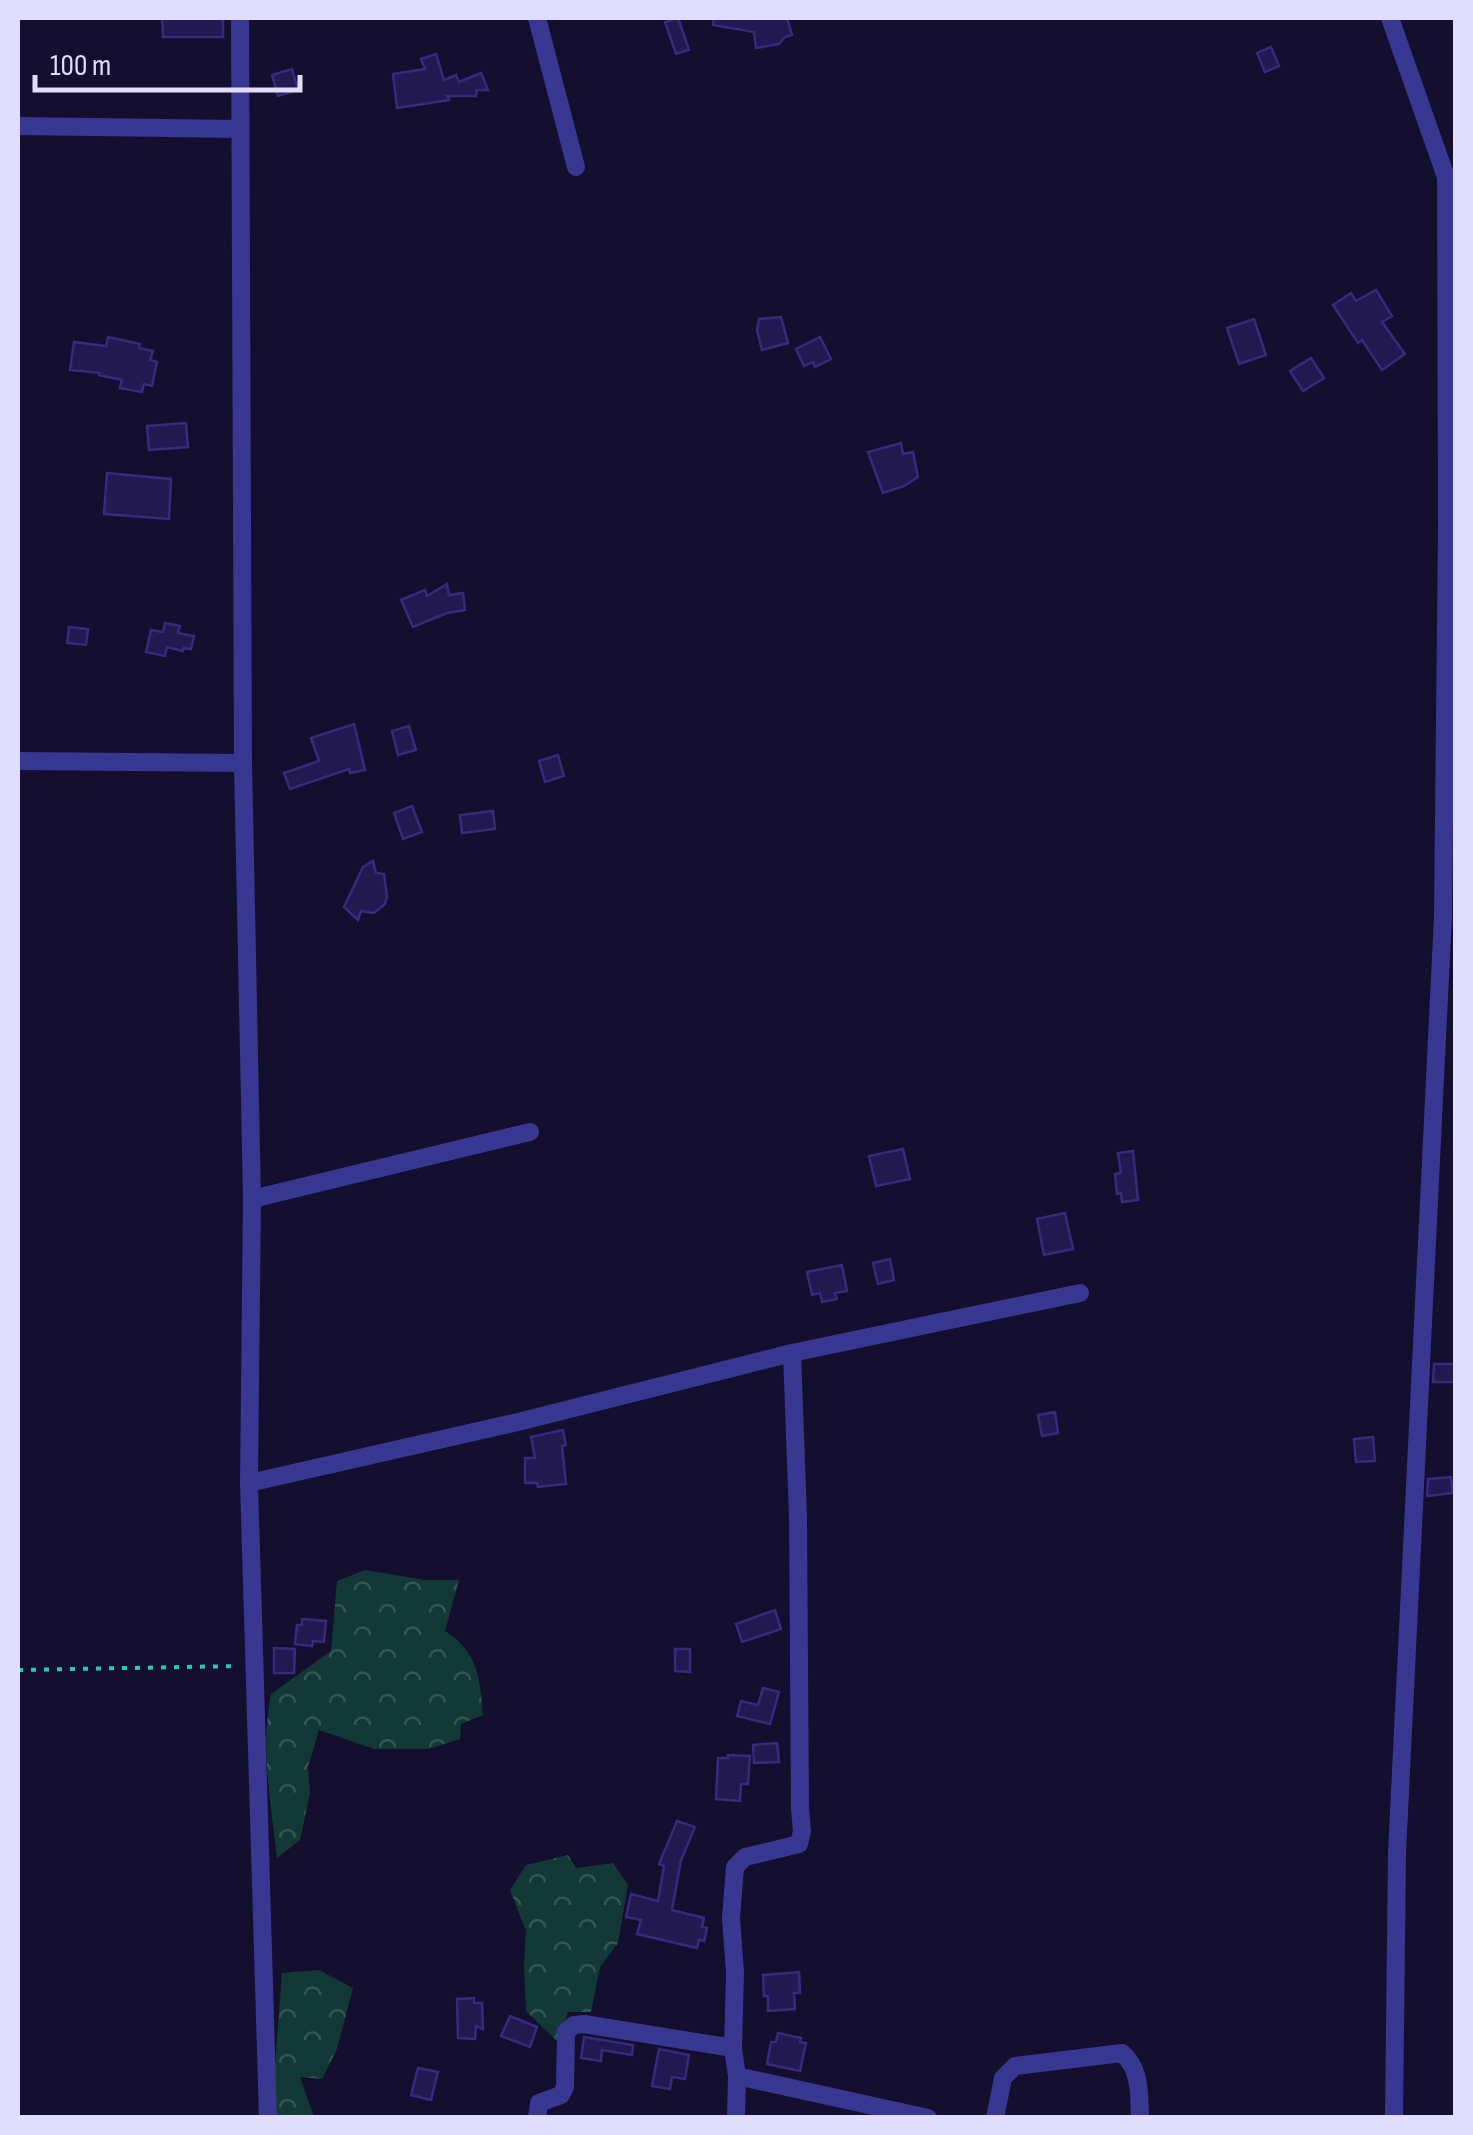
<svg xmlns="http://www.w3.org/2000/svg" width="1473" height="2135" font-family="'Sofia Sans Condensed',sans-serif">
  <defs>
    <pattern id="forest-crowns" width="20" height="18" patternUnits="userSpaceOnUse" patternTransform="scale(2.5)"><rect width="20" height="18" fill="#123936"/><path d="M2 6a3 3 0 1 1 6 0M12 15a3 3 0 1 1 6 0" fill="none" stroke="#345554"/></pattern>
  </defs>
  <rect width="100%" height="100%" fill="#140f2e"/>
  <g fill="url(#forest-crowns)">
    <path d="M365,1570L425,1580H459L445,1631C478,1652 480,1678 483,1715L461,1724L460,1739L428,1749H374L319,1730L308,1767L310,1793L300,1840L277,1858C271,1805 260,1748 271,1694L331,1651L337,1581Z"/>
    <path d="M568,1855L576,1868L613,1863L628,1885L618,1943L600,1967L591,2012H568L559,2043L526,2011L524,1964L526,1931L510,1890L526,1865Z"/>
    <path d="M319,1970L353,1988L337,2049L322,2079L300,2077L314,2117L271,2118L282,1973Z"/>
  </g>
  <g fill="#231a51" stroke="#382a7f" stroke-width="2.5">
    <path d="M162,18H223V37H163Z"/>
    <path d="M678,18L689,50L676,54L665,22Z"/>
    <path d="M714,18H787L792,35L785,37L779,44L756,48L754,32L713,25Z"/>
    <path d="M1271,47L1279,66L1265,72L1257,53Z"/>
    <path d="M436,54L444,80L456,75L459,82L481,73L488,90H477L476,96H447L449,100L397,108L393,74L425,69L421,59Z"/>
    <path d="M292,69L298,90L278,96L272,75Z"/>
    <path d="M1376,290L1392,316L1382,322L1405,354L1382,370L1362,340L1358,343L1333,305L1351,293L1356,301Z"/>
    <path d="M781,317L788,343L762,350L757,330L759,319Z"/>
    <path d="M1254,319L1266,355L1239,364L1227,328Z"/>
    <path d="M108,337L140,344L139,348L153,351L150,360L157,362L152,386L144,384L142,392L120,388L122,380L99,375L100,373L70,370L74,342L106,346Z"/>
    <path d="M820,337L831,359L815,367L813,362L804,366L796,349Z"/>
    <path d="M1311,358L1324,378L1303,391L1290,371Z"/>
    <path d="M186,423L188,447L149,450L147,426Z"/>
    <path d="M901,443L903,454L913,452L918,477L904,486L883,493L868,452Z"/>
    <path d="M107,473L171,479L169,519L104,514Z"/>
    <path d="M447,584L449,595L463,593L465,610L447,613L413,627L401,600L425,590L427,596Z"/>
    <path d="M165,623L180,626L178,633L194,636L191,649L184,648L183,651L167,647L165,656L146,652L151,630L163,632Z"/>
    <path d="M69,627L88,629L86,645L67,643Z"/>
    <path d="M354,724L365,770L350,773L349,769L290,789L284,773L319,761L311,738Z"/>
    <path d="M409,726L416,750L398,755L392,731Z"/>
    <path d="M558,755L564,776L545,782L539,761Z"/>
    <path d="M412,806L422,832L403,839L394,813Z"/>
    <path d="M493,811L495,829L462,833L460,815Z"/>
    <path d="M373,861L376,873L384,874L387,896L385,904L374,913L361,911L358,920L344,907L363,867Z"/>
    <path d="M903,1149L910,1179L876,1186L869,1156Z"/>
    <path d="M1133,1151L1138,1200L1122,1202L1121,1193L1117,1194L1115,1174L1121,1173L1118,1153Z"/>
    <path d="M1065,1213L1073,1249L1044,1255L1037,1219Z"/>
    <path d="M890,1259L894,1280L878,1284L873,1263Z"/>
    <path d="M842,1265L847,1291L835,1293L837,1299L822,1302L820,1293L812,1295L807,1272Z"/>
    <path d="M1434,1364H1456V1382H1433Z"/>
    <path d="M1055,1412L1058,1433L1042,1436L1038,1415Z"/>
    <path d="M563,1430L566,1445L562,1446L566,1484L538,1487L537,1483H525V1458H535L531,1437Z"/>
    <path d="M1373,1437L1375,1461L1356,1462L1354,1439Z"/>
    <path d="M1451,1477L1453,1493L1427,1496L1428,1479Z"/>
    <path d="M775,1610L781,1629L742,1642L736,1624Z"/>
    <path d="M302,1619L326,1621L324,1642L313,1641L312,1646L295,1644L297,1625H302Z"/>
    <path d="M274,1648L295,1649L294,1673H274Z"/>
    <path d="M675,1649H690V1672L675,1671Z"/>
    <path d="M763,1688L779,1692L770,1724L737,1716L741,1701L758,1705Z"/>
    <path d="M777,1743L779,1762L754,1763L753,1745Z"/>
    <path d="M728,1755L750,1756L748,1784H741L740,1801L716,1799L718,1758H728Z"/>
    <path d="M677,1821L695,1827L681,1860L672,1910L704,1918L702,1927L707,1928L704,1941L699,1940L697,1948L637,1934L641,1920L626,1917L631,1894L658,1901L664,1866L659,1864Z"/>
    <path d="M799,1972L800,1993H794L795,2009L768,2011V1996H764L763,1975Z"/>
    <path d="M474,1998V2003H482L483,2029L476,2026L475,2039L458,2038L457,1999Z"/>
    <path d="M510,2016L537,2027L530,2047L501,2036Z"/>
    <path d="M778,2033L801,2038L800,2042L806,2043L800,2071L767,2064L771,2042H776Z"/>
    <path d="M584,2037L633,2045L632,2055L602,2050L601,2061L581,2058Z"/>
    <path d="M659,2049L689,2055L685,2079L672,2077L670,2089L652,2086Z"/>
    <path d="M418,2068L438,2072L431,2100L411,2095Z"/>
  </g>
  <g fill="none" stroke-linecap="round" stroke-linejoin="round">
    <path stroke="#26c9bb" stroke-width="4" stroke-dasharray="5 8" stroke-linecap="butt" d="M18,1670L239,1666"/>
    <g stroke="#383791" stroke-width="18">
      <path d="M240,18L243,763L252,1199L249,1483L268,2118"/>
      <path d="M537,18L576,167"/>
      <path d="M1390,18L1446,177L1447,525L1443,916L1397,1853L1394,2118"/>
      <path d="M18,126L240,129"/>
      <path d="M18,761L243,763"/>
      <path d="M252,1199L530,1132"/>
      <path d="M249,1483L522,1421L792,1353L1080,1293"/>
      <path d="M737,2076L928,2118"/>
      <path d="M537,2118L539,2103L561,2095L565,2087L566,2032L574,2025L584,2024L733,2048"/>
      <path d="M736,2118L737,2076L733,2048L735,1973L731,1918L735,1867L745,1857L799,1844L802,1831L800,1809L798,1517L792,1353"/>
      <path d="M995,2118L1003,2078L1015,2066L1122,2053C1141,2069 1139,2094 1140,2118"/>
    </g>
  </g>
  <rect width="1473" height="2135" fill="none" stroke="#e0ddff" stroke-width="40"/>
  <path d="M35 75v15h265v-15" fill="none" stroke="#e0ddff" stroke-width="5"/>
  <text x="50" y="75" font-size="30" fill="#e0ddff" stroke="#140f2e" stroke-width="8" paint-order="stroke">100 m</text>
</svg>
